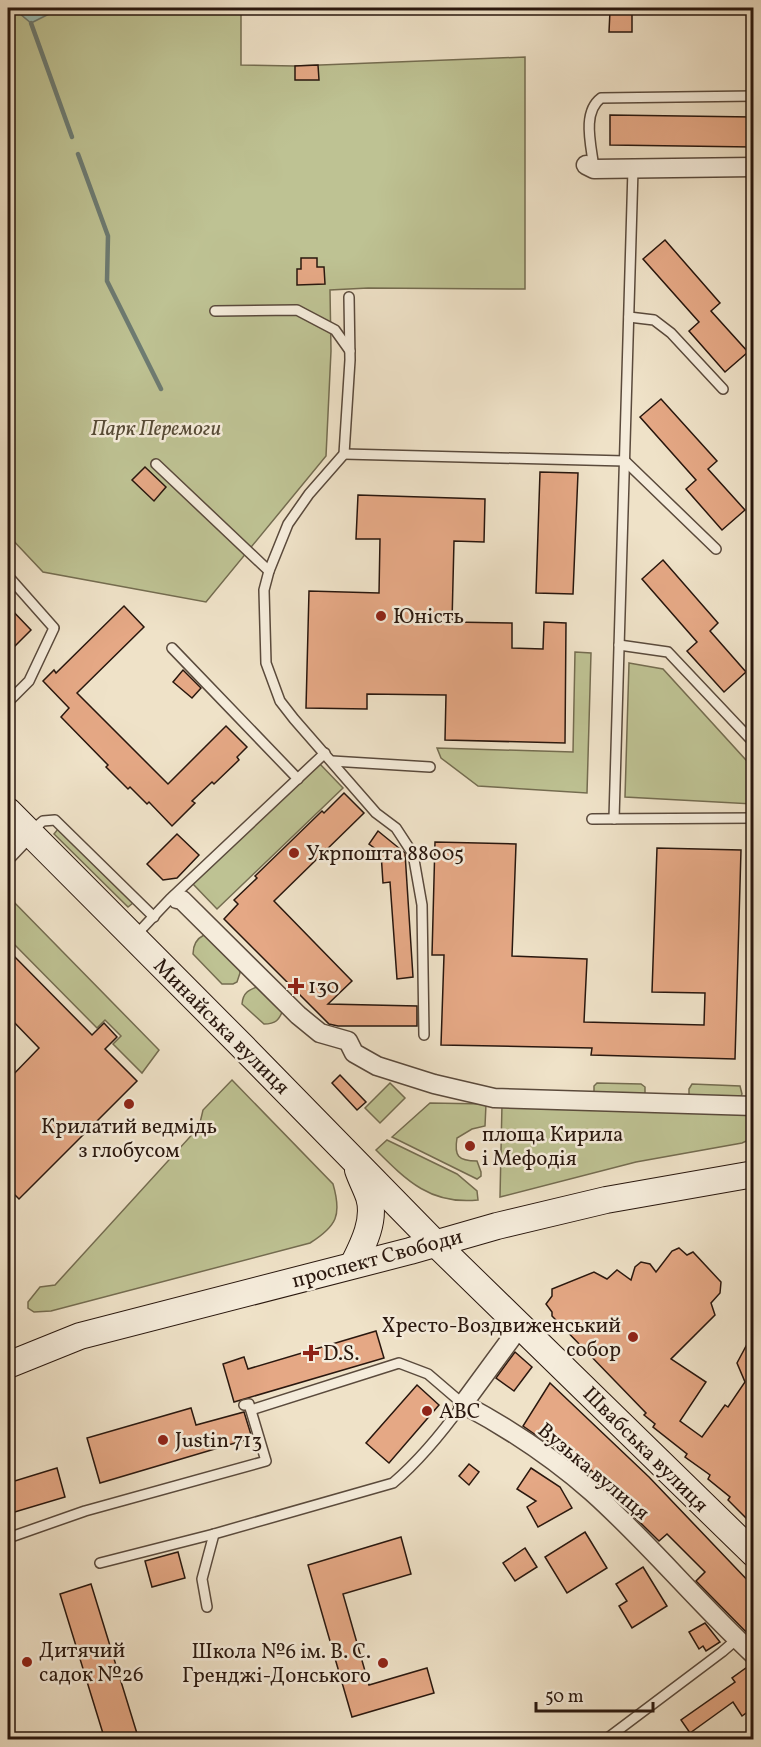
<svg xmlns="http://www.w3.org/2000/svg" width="761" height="1747" font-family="Vollkorn,serif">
  <rect width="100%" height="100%" fill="#efe2c8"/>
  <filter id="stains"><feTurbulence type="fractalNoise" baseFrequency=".00333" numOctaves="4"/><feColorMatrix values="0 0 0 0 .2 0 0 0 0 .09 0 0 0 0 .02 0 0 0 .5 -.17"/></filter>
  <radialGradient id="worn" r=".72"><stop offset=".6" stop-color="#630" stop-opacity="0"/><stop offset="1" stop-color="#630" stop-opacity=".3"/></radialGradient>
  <g fill="#bec293" stroke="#746c50" stroke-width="1.5">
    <path d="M8,8H241V65L295,66L525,57V289L368,288L330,290L331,351L326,456L206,602L43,572L8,535Z"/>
    <path d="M575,652L591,653L587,793L478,786L441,758L437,748L573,752Z"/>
    <path d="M629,663L663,669L746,760L753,762V804L625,797Z"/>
    <path d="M319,763L343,788L217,909L193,884Z"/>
    <path d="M58,829L133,903L128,907L54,834Z"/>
    <path d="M8,896L159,1050L142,1073L113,1044L121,1036L105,1020L97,1028L8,938Z"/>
    <path d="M204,935H207L238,964L240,973L237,982L233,984H222L193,954C193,945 196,939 204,935Z"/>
    <path d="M259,986L283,1010C279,1020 276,1024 264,1024L242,1004C243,992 249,990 259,986Z"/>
    <path d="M232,1080L333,1184C342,1215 337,1226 310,1243L51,1311L34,1312L28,1308V1302L40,1287L55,1285L199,1127L203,1110Z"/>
    <path d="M390,1083L405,1098L380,1123L365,1108Z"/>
    <path d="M597,1083L641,1084L645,1087V1093L641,1096L594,1093V1086Z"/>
    <path d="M692,1084L740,1086L742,1094L740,1098L691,1097L689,1094V1089Z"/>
    <path d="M430,1103L486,1104L485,1126L472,1129L457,1138C454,1156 458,1161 477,1161L481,1172V1176L477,1179L392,1137Z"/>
    <path d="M502,1104L753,1112V1138L742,1143L636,1162L500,1197Z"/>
    <path d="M387,1140L457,1174L477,1191L478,1200C431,1205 407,1181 376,1150Z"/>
  </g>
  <path fill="#9abeb4" stroke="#6d7b72" stroke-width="1.5" d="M13,8H61L31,23Z"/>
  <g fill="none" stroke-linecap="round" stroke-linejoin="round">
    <g stroke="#6d7b72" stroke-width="4.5">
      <path d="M31,23L72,137"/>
      <path d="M78,154L108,236L107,281L161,389"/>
    </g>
  </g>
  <g fill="#e5a885" stroke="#29170e" stroke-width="1.5">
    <path d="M610,11H632V32H609Z"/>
    <path d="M318,65L319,80H295V66Z"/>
    <path d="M610,115L753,117V147L610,145Z"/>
    <path d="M665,240L720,303L711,311L748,352L725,372L689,331L699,322L643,259Z"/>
    <path d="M301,258H317V267H324L325,284L297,285V269H301Z"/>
    <path d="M661,399L717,461L708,469L745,510L722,530L686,489L696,480L640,417Z"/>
    <path d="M145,467L166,487L154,501L132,480Z"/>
    <path d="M540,472L578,473L573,594L536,593Z"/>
    <path d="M358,495L485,499L484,542L454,541L452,622L512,623V648L543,649L544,622L566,623L565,743L445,740L446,695L367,694V709L306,708L309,591L379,593L380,539H356Z"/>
    <path d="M663,560L718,623L710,631L746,672L724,692L687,651L697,642L642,579Z"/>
    <path d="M8,606L31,630L8,653Z"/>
    <path d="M124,606L144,627L77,693L168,784L226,726L247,747L237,757L239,760L214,784L212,782L192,801L195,803L172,826L149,802L147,804L130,787L128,789L106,767L108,765L61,717L69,708L43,681L54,670L56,673Z"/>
    <path d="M183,670L201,688L192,698L173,682Z"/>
    <path d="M344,793L364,813L274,901L352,981L328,1004L417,1006V1026H338L329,1024L224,919L238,904L234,900L257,878L255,876L322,811L324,813Z"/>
    <path d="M378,831L405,853L413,977L397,979L390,882L383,883L381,853L369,844Z"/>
    <path d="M177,834L199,855L177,878L163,880L147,864Z"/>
    <path d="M435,842L516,844L512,956L587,959L584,1022L704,1025L705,993L652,992L657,848L741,850L735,1059L591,1055L592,1048L441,1045L444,955H432Z"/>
    <path d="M8,950L92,1035L104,1023L117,1037L105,1049L137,1081L19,1199L8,1188V1080L39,1048L8,1016Z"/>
    <path d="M340,1075L366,1102L357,1110L332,1083Z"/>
    <path d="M679,1248L687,1255L693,1252L721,1282L720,1293L711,1303L715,1315L671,1359L706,1382L680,1421L702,1437L725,1405L728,1407L745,1382L737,1363L753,1333V1525L728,1500L730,1497L708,1479L710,1475L685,1457L687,1454L653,1427L655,1424L644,1415L646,1413L552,1316V1312L546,1304L552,1296V1289L594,1272L607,1279L617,1270L631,1280L635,1267L641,1262L650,1264L656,1272L672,1251Z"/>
    <path d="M376,1331L384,1358L234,1402L223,1364L244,1357L248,1369Z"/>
    <path d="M515,1352L532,1367L514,1391L496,1378Z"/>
    <path d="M550,1383L649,1477L753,1586V1639L696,1581L705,1572L667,1534L659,1541L611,1494L614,1491L591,1470L588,1474L544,1438L543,1440L523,1426Z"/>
    <path d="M417,1385L439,1405L389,1463L366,1443Z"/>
    <path d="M191,1408L196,1425L244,1412L252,1438L100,1483L87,1438Z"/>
    <path d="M469,1464L479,1472L469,1485L459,1476Z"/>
    <path d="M57,1468L65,1497L8,1514V1483Z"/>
    <path d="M531,1468L560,1487L572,1508L538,1527L527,1507L536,1501L517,1489Z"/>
    <path d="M585,1532L607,1568L567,1593L545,1557Z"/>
    <path d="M401,1537L411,1574L343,1594L369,1685L427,1668L434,1693L352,1717L308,1565Z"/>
    <path d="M525,1548L537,1567L515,1581L503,1563Z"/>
    <path d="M178,1552L185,1578L152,1587L145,1561Z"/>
    <path d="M643,1567L667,1606L632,1628L619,1606L627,1601L616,1584Z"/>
    <path d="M91,1584L139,1740H105L60,1594Z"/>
    <path d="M705,1623L720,1642L706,1651L703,1646L699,1649L689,1632Z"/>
    <path d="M750,1665L753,1666V1708L742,1716L733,1702L690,1733L681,1720L735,1682L732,1678Z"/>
  </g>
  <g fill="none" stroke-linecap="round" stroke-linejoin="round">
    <g stroke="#5a4a3c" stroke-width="12">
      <g id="lane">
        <path d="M594,169C592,148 581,113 601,98L754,96"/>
        <path d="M349,297L350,360L344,454L309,494L288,524L269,571L264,590L266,663L280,701L294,719L376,813L396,828L413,854L422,905L424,1035"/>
        <path d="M215,311L297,310L335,330L350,351"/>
        <path d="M629,317L654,320L671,333L723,389"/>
        <path d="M344,454L625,461L716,549"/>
        <path d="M156,464L269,571"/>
        <path d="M8,576L54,628L29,681L8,702"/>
        <path d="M619,645L668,652L754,743"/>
        <path d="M172,648L298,779"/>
        <path d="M332,761L430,767"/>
        <path d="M592,819L754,818"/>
        <path d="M614,819L633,169"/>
        <path d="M31,831L43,821L55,820L154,917"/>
        <path d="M135,936L170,899L325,753"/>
        <path d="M8,1538L85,1511L266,1461L249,1404L244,1405"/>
        <path d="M100,1563L214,1534L393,1483C420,1460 442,1433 463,1404L428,1374L399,1363L251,1410"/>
        <path d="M207,1607L202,1579L214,1534"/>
        <path d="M605,1740L722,1652L737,1639"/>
      </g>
    </g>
    <g stroke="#5a4a3c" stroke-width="21">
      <g id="street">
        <path d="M586,165L594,169L754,167"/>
        <path d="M8,854L29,832"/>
        <path d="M177,899L182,900L298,1015L320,1033L348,1041L354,1053L377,1066L434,1084L494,1098L754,1106"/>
        <path d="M521,1325L463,1404C510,1429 552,1457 592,1492C649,1543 698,1603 754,1655"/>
      </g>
    </g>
    <g stroke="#29170e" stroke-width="28">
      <g id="secondary">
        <path d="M8,811L244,1048L435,1243L754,1554"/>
        <path d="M353,1265C363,1245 376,1220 369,1197C366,1188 361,1179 358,1170"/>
        <path d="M8,1365L80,1336L410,1251L497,1226L606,1200L754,1174"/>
      </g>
    </g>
    <use href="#lane" stroke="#f5ecdb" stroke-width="9"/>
    <use href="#street" stroke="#f5ecdb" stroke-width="18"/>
    <use href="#secondary" stroke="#f5ecdb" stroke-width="26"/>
  </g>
  <g fill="#8f2418" stroke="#f5ecdb" stroke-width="2">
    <circle cx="381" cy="616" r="6"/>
    <circle cx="294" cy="853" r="6"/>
    <path d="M293 977h6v6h6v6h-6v6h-6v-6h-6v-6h6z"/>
    <circle cx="129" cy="1104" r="6"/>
    <circle cx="470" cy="1146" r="6"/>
    <circle cx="633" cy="1337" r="6"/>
    <path d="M308 1344h6v6h6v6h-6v6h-6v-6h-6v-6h6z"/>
    <circle cx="427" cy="1411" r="6"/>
    <circle cx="163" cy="1440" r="6"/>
    <circle cx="27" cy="1662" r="6"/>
    <circle cx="383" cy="1663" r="6"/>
  </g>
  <g text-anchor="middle" stroke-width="5" stroke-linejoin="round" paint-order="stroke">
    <g font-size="21" font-style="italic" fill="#564a36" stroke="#f5ecdb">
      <text x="156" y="435">Парк Перемоги</text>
    </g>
    <g font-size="21" fill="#29170e" stroke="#f5ecdb" text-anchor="start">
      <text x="393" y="623">Юність</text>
      <text x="306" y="860">Укрпошта 88005</text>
      <text x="308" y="993">130</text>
      <text x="129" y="1133" text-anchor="middle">Крилатий ведмідь<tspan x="129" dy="24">з глобусом</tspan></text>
      <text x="482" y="1141">площа Кирила<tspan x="482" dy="24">і Мефодія</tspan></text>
      <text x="621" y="1332" text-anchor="end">Хресто-Воздвиженський<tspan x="621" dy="24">собор</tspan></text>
      <text x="323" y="1360">D.S.</text>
      <text x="439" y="1418">ABC</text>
      <text x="175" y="1447">Justin 713</text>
      <text x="39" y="1657">Дитячий<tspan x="39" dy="24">садок №26</tspan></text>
      <text x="371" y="1658" text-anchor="end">Школа №6 ім. В. С.<tspan x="371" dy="24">Гренджі-Донського</tspan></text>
    </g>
    <g font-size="21" fill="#29170e" stroke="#f5ecdb">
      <text transform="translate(222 1026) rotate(45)" y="7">Минайська вулиця</text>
      <text transform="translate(377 1258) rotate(-15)" y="7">проспект Свободи</text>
      <text transform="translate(646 1449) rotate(45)" y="7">Швабська вулиця</text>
      <text transform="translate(594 1471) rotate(40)" y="7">Вузька вулиця</text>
    </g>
  </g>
  <rect width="761" height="1747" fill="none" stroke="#efe2c8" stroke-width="30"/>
  <rect x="9" y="9" width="743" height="1729" fill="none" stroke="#29170e" stroke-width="3"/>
  <rect x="15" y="15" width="731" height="1717" fill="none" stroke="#29170e" stroke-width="1.5"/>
  <path d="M536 1702v9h117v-9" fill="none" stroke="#29170e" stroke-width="3"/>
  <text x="545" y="1702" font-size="18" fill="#29170e" stroke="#f5ecdb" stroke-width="4.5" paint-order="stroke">50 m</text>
  <rect width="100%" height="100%" filter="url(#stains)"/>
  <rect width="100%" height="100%" fill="url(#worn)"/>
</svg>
